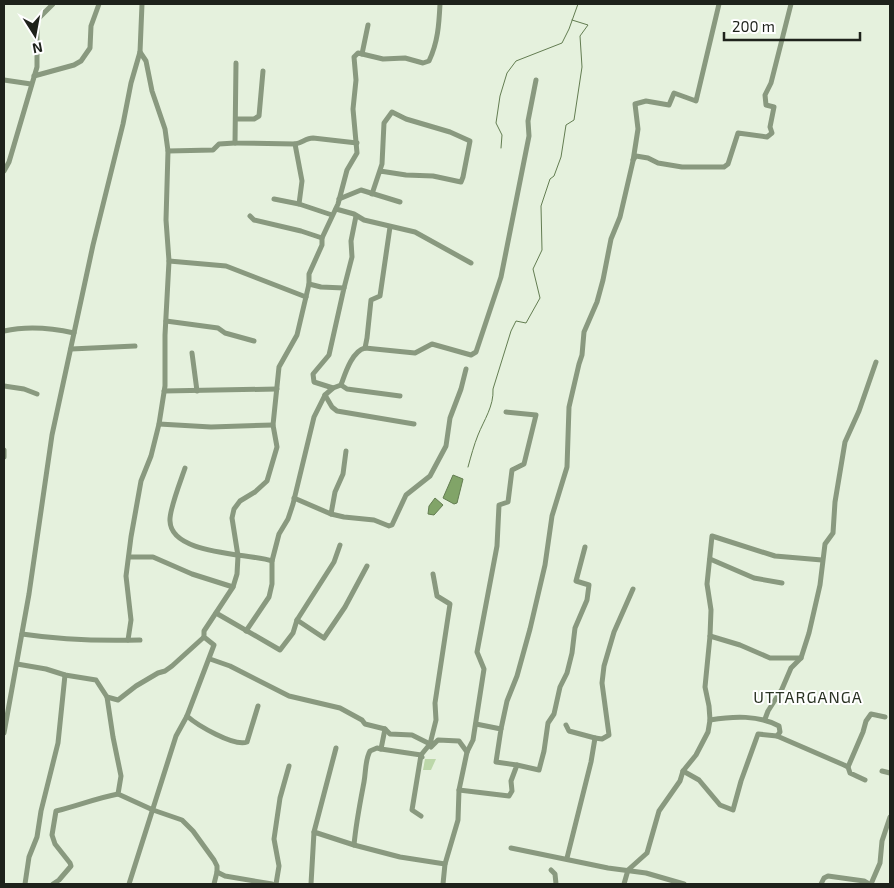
<svg xmlns="http://www.w3.org/2000/svg" width="894" height="888" font-family="'Exo 2',sans-serif">
  <rect width="100%" height="100%" fill="#e5f1dd"/>
  <path fill="#bcd7a9" d="M425,759H436L431,770H423Z"/>
  <g fill="#81a468" stroke="#637d51">
    <path d="M453,475L463,479L457,503L454,504L443,498Z"/>
    <path d="M435,498L443,505L434,515L428,514L429,506Z"/>
  </g>
  <g fill="none" stroke-linecap="round" stroke-linejoin="round">
    <g stroke="#637d51" stroke-width="1">
      <path d="M501,148L502,135L496,123L500,96L507,73L516,61L562,43L569,29L578,4"/>
      <path d="M468,467C471,456 474,445 478,435C484,420 494,406 493,389L511,331L516,321L526,323L540,298L533,269L542,250L541,206L550,179L554,176L561,157L566,125L574,120L582,67L580,36L588,25L572,20"/>
    </g>
    <g stroke="#89997f" stroke-width="5">
      <path d="M362,54L368,25"/>
      <path d="M236,63L235,143L295,144L302,181L299,204L332,215"/>
      <path d="M34,76L74,65L81,61L90,48L91,26L99,4"/>
      <path d="M4,80L31,84"/>
      <path d="M236,119H254L259,116L263,71"/>
      <path d="M295,144C302,143 306,138 313,138L357,143"/>
      <path d="M168,151L213,150L219,144L235,143"/>
      <path d="M633,160L636,156L648,158L658,163L682,167H724L728,164L738,133L767,137L772,133L770,127L774,107L766,105L765,95L771,83L791,4"/>
      <path d="M4,171L9,162L37,67V23L39,18L53,4"/>
      <path d="M372,194L382,164L384,123L392,112L406,119L450,132L470,141L463,177L461,182L433,176L406,175L380,171"/>
      <path d="M274,199L299,204"/>
      <path d="M339,199L361,190L400,202"/>
      <path d="M336,209L354,214L364,220L415,232L471,263"/>
      <path d="M250,216L254,220L301,231L322,238"/>
      <path d="M169,261L226,266L306,297"/>
      <path d="M309,284L321,287L344,288L329,355L313,374L314,382L333,388"/>
      <path d="M344,288L352,257L351,241L356,216"/>
      <path d="M166,321L218,328L225,333L254,341"/>
      <path d="M4,331C26,326 52,328 74,333"/>
      <path d="M365,348L367,338L371,300L380,296L390,227"/>
      <path d="M71,349L135,346"/>
      <path d="M192,353L197,391"/>
      <path d="M341,385L347,389L400,396"/>
      <path d="M4,386L24,389L37,394"/>
      <path d="M164,391L277,389"/>
      <path d="M325,395L332,407L337,411L414,424"/>
      <path d="M159,424L211,427L273,425"/>
      <path d="M4,450V457"/>
      <path d="M185,468C181,480 169,510 170,521C171,555 248,553 272,561L279,534L288,519L293,504L314,417L325,395L333,388L341,385C345,374 352,351 365,348L415,353L432,344L471,355L476,352L501,277L529,136L528,121L536,80"/>
      <path d="M294,498L331,514L344,517L374,520L389,526L392,525L406,495L430,476L446,446L450,418L461,389L466,369"/>
      <path d="M331,514L335,492L343,474L346,451"/>
      <path d="M129,557H153L192,574L233,587"/>
      <path d="M710,559L754,578L782,583"/>
      <path d="M216,613L280,650L293,633L297,620L334,562L340,545"/>
      <path d="M297,620L324,638L345,607L367,566"/>
      <path d="M246,631L269,597L272,584V561"/>
      <path d="M22,634C62,640 101,641 140,640"/>
      <path d="M710,636L740,645L770,658H801"/>
      <path d="M128,640L131,620L126,576L131,537L141,481L151,456L159,424L165,386V335L169,261L166,220L168,151L165,129L152,91L146,61L140,52"/>
      <path d="M210,659L230,666L289,696L340,708L362,720L365,724L385,729L381,749L377,748L370,751C365,760 366,771 364,782C360,803 356,823 354,845L314,832L311,884"/>
      <path d="M17,664L46,669L65,675L96,680L107,697L118,700L136,686L158,673L165,671L172,666L204,637"/>
      <path d="M107,697L113,737L121,776L118,794L153,810L182,820L193,831L214,860L217,866V872L225,876L272,884"/>
      <path d="M187,716C197,725 234,747 247,742L258,706"/>
      <path d="M765,719L768,711L782,689L791,668L801,658L809,633L820,585L825,544L833,533L835,502L845,442L859,411L876,362"/>
      <path d="M710,720C734,716 758,715 779,726L780,732L777,736L844,765L848,767L850,773L865,780"/>
      <path d="M566,725L569,731L595,738L591,762L567,858"/>
      <path d="M385,729L390,734L412,735L430,744L433,743"/>
      <path d="M501,729L507,701L517,676L530,629L545,565L552,516L567,467L569,407L579,364L582,355L584,332L597,302L603,280L611,239L620,217L633,161L638,129L635,104L646,101L669,105L674,93L696,101L719,4"/>
      <path d="M4,733L29,594L52,435L93,245L123,124L131,83L140,52L142,4"/>
      <path d="M595,738L602,739L609,735L602,683L604,666L614,632L633,589"/>
      <path d="M431,747L438,740L459,741L467,752"/>
      <path d="M381,749L421,755L422,757"/>
      <path d="M517,765L539,770L544,751L548,723L554,714L560,687L567,673L572,653L575,628L587,600L589,585L576,581L585,547"/>
      <path d="M848,767L863,732L866,721L871,714L885,717"/>
      <path d="M683,771L699,780L720,805L733,810L741,781L758,734L777,736"/>
      <path d="M882,771L890,773"/>
      <path d="M459,790L509,796L512,791L511,781L517,765L496,762L501,729L476,724"/>
      <path d="M421,816L412,810L421,755L430,744L436,720L435,703L450,604L437,596L433,574"/>
      <path d="M314,832L336,748"/>
      <path d="M354,845L400,857L445,864"/>
      <path d="M511,848L608,868L646,873L684,884"/>
      <path d="M551,870L555,874L556,884"/>
      <path d="M25,884L29,857L37,837L41,811L58,743L65,675"/>
      <path d="M53,884L59,880L71,866L70,863L55,844L52,835L56,811C77,806 97,798 118,794"/>
      <path d="M129,884L176,736L187,716L214,645L204,637V631L233,587L237,574L238,556L232,518L234,509L240,501L255,492L267,481L277,447L273,425L279,367L297,335L309,284V274L322,245V238L338,204L347,170L357,153L353,109L356,80L354,57L358,53L383,59L405,58L423,63L429,61C438,42 439,24 440,4"/>
      <path d="M214,884L217,872"/>
      <path d="M276,884L279,866L274,839L280,798L289,766"/>
      <path d="M443,884L445,864L458,820L459,790L467,752L473,740L484,669L477,652L497,546L499,505L508,502L512,470L524,464L536,415L506,412"/>
      <path d="M624,884L628,870L647,853L659,811L680,781L683,771L696,755L708,732L710,720L709,706L705,687L710,636L711,610L707,584L712,536L775,556L822,560"/>
      <path d="M821,884L824,878L828,876L864,881L869,884"/>
      <path d="M871,884L880,863L882,841L890,817"/>
    </g>
  </g>
  <g text-anchor="middle" stroke-width="4" stroke-linejoin="round" paint-order="stroke">
    <g font-size="16" letter-spacing="1" fill="#2a3323" stroke="#fff">
      <text x="808" y="703">UTTARGANGA</text>
    </g>
  </g>
  <rect width="894" height="888" fill="none" stroke="#1e221b" stroke-width="10"/>
  <g transform="translate(35 35) rotate(169)" stroke="#ffffff" stroke-width="4" paint-order="stroke">
  <path d="M0-4L9 19L0 12L-9 19Z" fill="#1e221b"/>
  <text y="-8" font-size="14" font-weight="bold" text-anchor="middle" fill="#1e221b">N</text>
  </g>
  <path d="M724 32v8h136v-8" fill="none" stroke="#1e221b" stroke-width="2.5"/>
  <text x="732" y="32" font-size="15" fill="#1e221b" stroke="#ffffff" stroke-width="4" paint-order="stroke">200 m</text>
</svg>
